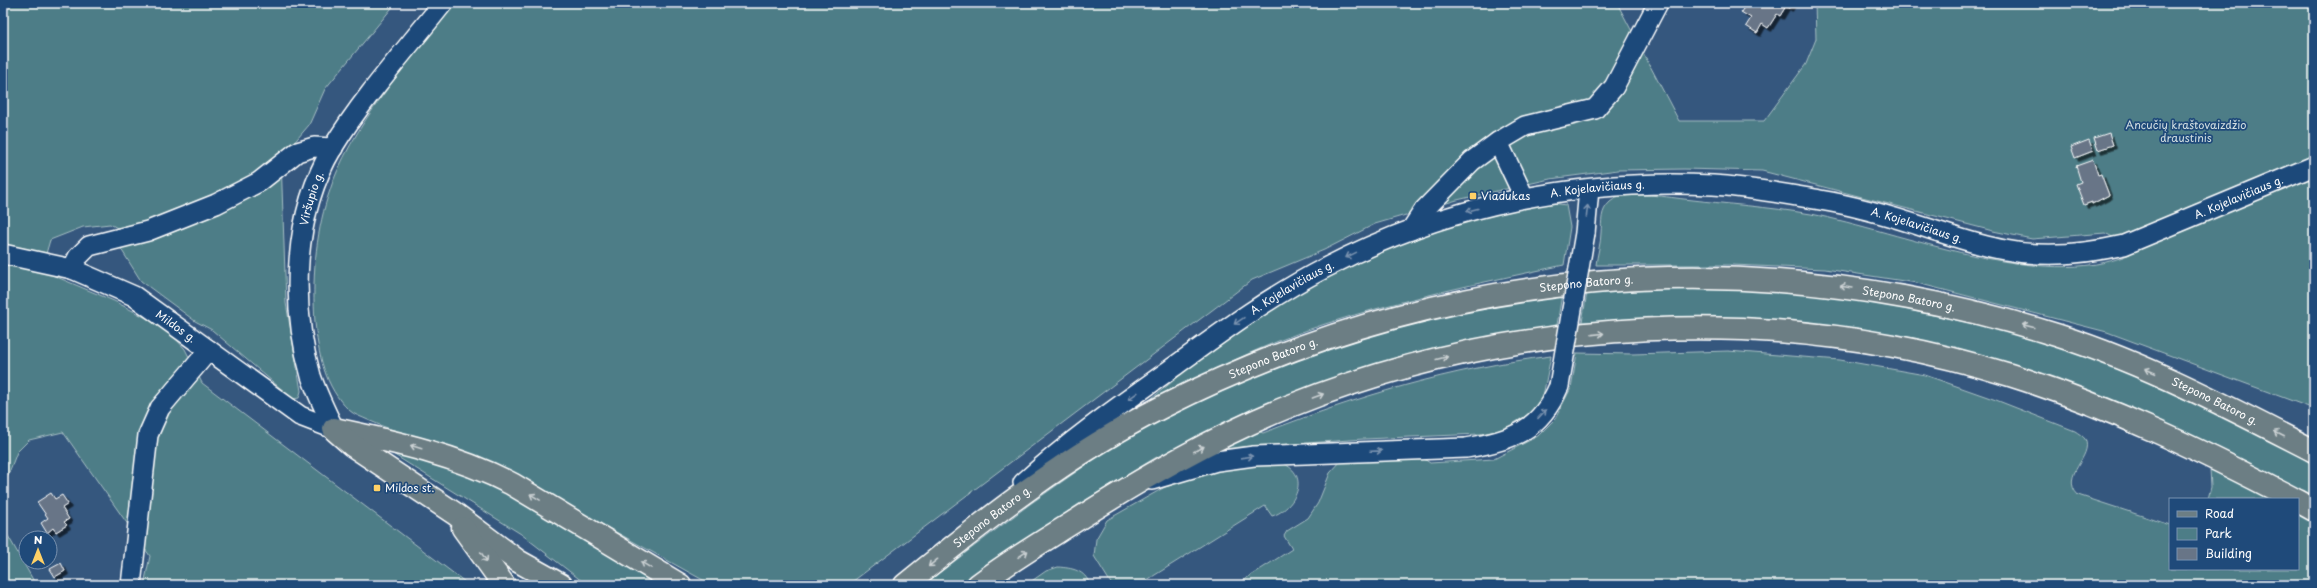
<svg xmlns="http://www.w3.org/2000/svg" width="2317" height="588" font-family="'Playpen Sans',sans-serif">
  <defs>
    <filter id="shadow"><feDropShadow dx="3.5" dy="3.5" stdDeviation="0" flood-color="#0009"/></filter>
  </defs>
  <rect width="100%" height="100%" fill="#35577e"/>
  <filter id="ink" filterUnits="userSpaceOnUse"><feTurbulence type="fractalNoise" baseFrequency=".025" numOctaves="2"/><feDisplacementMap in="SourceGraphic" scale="8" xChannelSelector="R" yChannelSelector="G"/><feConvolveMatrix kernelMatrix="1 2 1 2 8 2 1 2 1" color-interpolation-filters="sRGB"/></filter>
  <g filter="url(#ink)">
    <g fill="#4d7d87" stroke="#a6bec3">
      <path d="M3,3H396L325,89L309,125L281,158L286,303L301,391L299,398L293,399L212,330L195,321L141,281L121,249V230L110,224L83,227L50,240L45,257L52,275L114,301L167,329L185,349L202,383L469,585H144L150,556L63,432L29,440L17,452L3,488Z"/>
      <path d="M455,3H1617L1679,121H1764L1806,64L1816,39L1815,3H2314V409L2107,332L1917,283L1825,269L1733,265H1596C1597,255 1601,243 1601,233C1602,221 1600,211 1610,202C1625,189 1665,197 1684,199C1726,204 1769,207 1811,214C1900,231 2044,293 2130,254L2124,243L2105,233L2032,239L1993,231L1762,171L1684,169L1618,170L1550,179L1457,200L1375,224L1324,250L1252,280L848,585H712L482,458C444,443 405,437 368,420C362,417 354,415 349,410C325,388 318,353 315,322C312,280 315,237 328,196C349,127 411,60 455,3Z"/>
      <path d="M1552,203L1566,205L1570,227L1564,265C1483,282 1403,299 1325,324C1263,344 1205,374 1147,402C1176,379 1205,354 1235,333C1313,279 1399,239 1490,214C1510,208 1532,206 1552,203Z"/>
      <path d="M1691,288L1767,291L1857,299L2013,332L2077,353L2163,388L2248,428L2314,463V498L2191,435L1835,327L1732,318L1582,322L1587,293Z"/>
      <path d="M1562,294L1557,325L1469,340L1405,355L1318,384L1232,420L1155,458L1079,504L961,585H923L1030,504L1113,446L1194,403L1272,368L1349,340L1425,318Z"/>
      <path d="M1728,351L1840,360L1925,375L1996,400L2075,431C2078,433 2083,436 2085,439C2094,457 2059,475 2078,495L2170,525V569H2298V513L2311,520L2308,532H2314V585H1236L1292,549L1284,536L1287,531L1308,518L1318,503L1330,473L1342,460L1424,459L1430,463L1494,459L1538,436L1555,419L1571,388L1577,353L1633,354Z"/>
      <path d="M1551,356L1543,396L1532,412L1503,430L1480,434L1364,439L1220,449L1257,431L1263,433C1356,397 1452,368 1551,356Z"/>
      <path d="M380,446L484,478L669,585H587L521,534Z"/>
      <path d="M1282,463C1312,475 1295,509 1272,516L1265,506L1147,580L1150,585H1112L1094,556L1096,539L1107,520L1165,487L1196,476L1232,467Z"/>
      <path d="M2213,468L2272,499H2208L2211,487L2210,469Z"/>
      <path d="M3,527L36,585H3Z"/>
      <path d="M1058,567C1072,568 1085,570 1090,585H1026L1046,571Z"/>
    </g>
    <g fill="#687587" stroke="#fff" filter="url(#shadow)">
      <path d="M1747,3H1792L1789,8L1786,6L1780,16L1777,14L1768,28L1762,24L1757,33L1746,26L1751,18L1741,12Z"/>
      <path d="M2109,133L2113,145L2098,150L2094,138Z"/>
      <path d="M2089,140L2093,151L2075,158L2071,147Z"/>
      <path d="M2093,160L2098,175L2101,174L2109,195L2092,204V202L2084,205L2076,184L2081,182L2076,166Z"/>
      <path d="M51,493L55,499L62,495L68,504L62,508L69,519L64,522L67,525L56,532L53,528L47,533L41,523L48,518L37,502Z"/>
      <path d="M61,563L65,571L55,577L50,569Z"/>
    </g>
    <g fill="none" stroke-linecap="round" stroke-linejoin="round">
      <g stroke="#fff" stroke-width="22">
        <g id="minor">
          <path d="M1498,142L1524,197"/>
          <path d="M1411,230L1424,210L1472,161L1498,142L1525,126L1595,109L1614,87L1658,3"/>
          <path d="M1585,233L1589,189"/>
          <path id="s1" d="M3,254L72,269L134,296L300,416L334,429"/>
          <path d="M72,269L78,257L89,246L148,231L216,204L259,182L297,152L314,147L333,148"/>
          <path id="s2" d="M334,429C326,412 317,394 311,376C290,303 293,214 333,147C364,96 406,50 443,3"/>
          <path d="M1152,480L1217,461L1254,456L1466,448C1511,441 1540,431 1559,386"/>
          <path id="s3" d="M1023,483C1070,440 1123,403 1175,366C1223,331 1272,295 1325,268C1445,205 1579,178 1713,185C1749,187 1785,194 1820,200C1858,206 1894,217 1930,229C1955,237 1980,246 2005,250C2044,258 2085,254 2124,245L2314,166"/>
          <path d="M131,585L148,435L160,408L209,350"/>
        </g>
      </g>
      <g stroke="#fff" stroke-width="25">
        <g id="primary">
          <path d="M334,429C396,442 456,455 512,484L680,585"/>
          <path d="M336,431L352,445L454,513L518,561L561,585"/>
          <path d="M2298,501L2314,510"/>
          <path d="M463,528L504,585"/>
          <path id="s4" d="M905,585C985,520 1069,454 1162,407C1440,266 1744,240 2043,331C2138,359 2226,406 2314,451"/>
          <path d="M978,585C1008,562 1040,543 1072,523C1141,479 1213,437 1290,406C1515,316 1777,302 2010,375C2109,406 2202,451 2294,499"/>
        </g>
      </g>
      <use href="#minor" stroke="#1f4a7a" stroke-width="19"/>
      <use href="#primary" stroke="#6c7e84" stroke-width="22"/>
      <g stroke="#fff" stroke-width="22" stroke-linecap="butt">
        <path id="minor-bridge" d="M1559,386L1585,233"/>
      </g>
      <use href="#minor-bridge" stroke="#1f4a7a" stroke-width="19"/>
    </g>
    <defs><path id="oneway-shaft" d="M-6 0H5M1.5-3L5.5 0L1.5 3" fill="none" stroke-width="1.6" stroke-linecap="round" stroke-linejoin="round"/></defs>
    <g stroke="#7992af">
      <use href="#oneway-shaft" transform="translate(1472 210) rotate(166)"/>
      <use href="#oneway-shaft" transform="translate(1587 211) rotate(-84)"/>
      <use href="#oneway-shaft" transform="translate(1351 255) rotate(154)"/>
      <use href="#oneway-shaft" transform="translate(1239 321) rotate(146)"/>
      <use href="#oneway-shaft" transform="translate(1133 396) rotate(144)"/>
      <use href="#oneway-shaft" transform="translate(1542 414) rotate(-47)"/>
      <use href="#oneway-shaft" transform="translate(1376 451) rotate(-2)"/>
      <use href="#oneway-shaft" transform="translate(1247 457) rotate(-8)"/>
    </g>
    <g stroke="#ccd2d4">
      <use href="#oneway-shaft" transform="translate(1846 287) rotate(-171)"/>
      <use href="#oneway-shaft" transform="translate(2028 326) rotate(-165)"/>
      <use href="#oneway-shaft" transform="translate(1598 334) rotate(-6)"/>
      <use href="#oneway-shaft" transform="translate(1442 358) rotate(-14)"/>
      <use href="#oneway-shaft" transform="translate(2150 371) rotate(-157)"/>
      <use href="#oneway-shaft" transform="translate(1318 396) rotate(-20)"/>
      <use href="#oneway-shaft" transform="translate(2279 434) rotate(-153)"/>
      <use href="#oneway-shaft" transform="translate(416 447) rotate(-163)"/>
      <use href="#oneway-shaft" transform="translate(1199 449) rotate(-27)"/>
      <use href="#oneway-shaft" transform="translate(535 497) rotate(-149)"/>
      <use href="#oneway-shaft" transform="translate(1023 554) rotate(-34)"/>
      <use href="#oneway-shaft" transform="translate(484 557) rotate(56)"/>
      <use href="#oneway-shaft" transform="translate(933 563) rotate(141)"/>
      <use href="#oneway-shaft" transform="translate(646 565) rotate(-149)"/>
    </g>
  </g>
  <g fill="#ffd166" stroke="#1f4a7a" stroke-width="1.5">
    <rect x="1469" y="192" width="8" height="8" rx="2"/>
    <rect x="373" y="484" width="8" height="8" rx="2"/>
  </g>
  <g text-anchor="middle" stroke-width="3.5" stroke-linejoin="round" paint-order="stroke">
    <g font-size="11" fill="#d2dee1" stroke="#1f4a7a">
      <text x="2186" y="129">Ancučių kraštovaizdžio<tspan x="2186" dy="13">draustinis</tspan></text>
    </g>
    <g font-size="11" fill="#fff" stroke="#1f4a7a">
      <text dy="4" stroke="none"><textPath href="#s3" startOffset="657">A. Kojelavičiaus g.</textPath></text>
      <text dy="4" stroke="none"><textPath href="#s3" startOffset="1317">A. Kojelavičiaus g.</textPath></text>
      <text dy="4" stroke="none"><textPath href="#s2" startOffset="238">Viršupio g.</textPath></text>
      <text dy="4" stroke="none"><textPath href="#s3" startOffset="981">A. Kojelavičiaus g.</textPath></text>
      <text dy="4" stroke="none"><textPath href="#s4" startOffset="758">Stepono Batoro g.</textPath></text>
      <text dy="4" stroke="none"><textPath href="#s3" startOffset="333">A. Kojelavičiaus g.</textPath></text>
      <text dy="4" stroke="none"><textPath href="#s4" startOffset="1082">Stepono Batoro g.</textPath></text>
      <text dy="4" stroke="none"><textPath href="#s1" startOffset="190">Mildos g.</textPath></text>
      <text dy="4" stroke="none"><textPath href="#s4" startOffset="435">Stepono Batoro g.</textPath></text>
      <text dy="4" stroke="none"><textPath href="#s4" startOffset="1406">Stepono Batoro g.</textPath></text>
      <text dy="4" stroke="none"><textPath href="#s4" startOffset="111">Stepono Batoro g.</textPath></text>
    </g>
    <g font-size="11" fill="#fff" stroke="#1f4a7a" text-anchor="start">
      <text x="1481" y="200">Viadukas</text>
      <text x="385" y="492">Mildos st.</text>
    </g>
  </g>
  <rect width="2317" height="588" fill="none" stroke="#1f4a7a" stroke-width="16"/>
  <rect x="8" y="8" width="2301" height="572" fill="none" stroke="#fff" stroke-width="1.5" filter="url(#ink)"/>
  <rect x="2169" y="498" width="130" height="72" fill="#1f4a7a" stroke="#7992af"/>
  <rect x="2177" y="511" width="20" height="6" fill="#6c7e84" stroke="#7992af"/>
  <text x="2205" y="518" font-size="12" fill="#ffffff">Road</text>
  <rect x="2177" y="528" width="20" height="12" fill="#4d7d87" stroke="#7992af"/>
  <text x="2205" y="538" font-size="12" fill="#ffffff">Park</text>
  <rect x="2177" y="548" width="20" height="12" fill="#687587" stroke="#7992af"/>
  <text x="2205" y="558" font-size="12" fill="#ffffff">Building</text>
  <g transform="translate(38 550)"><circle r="19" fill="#1f4a7a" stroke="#7992af"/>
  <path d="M0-3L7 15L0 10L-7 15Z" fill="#ffd166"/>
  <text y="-6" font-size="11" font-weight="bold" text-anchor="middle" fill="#ffffff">N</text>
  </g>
</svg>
